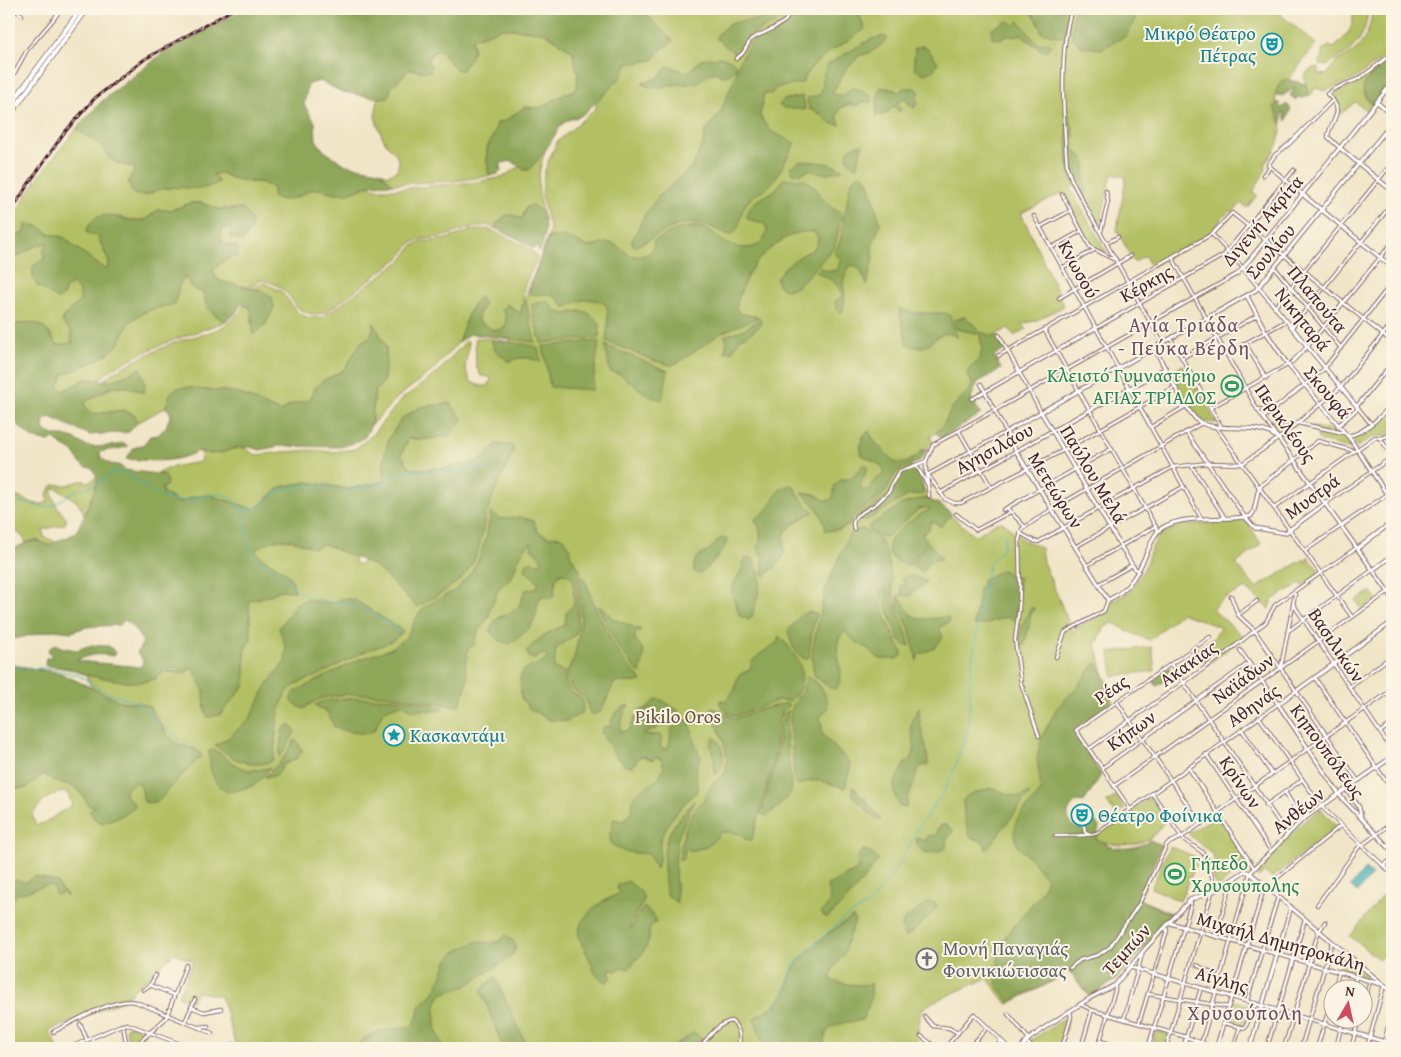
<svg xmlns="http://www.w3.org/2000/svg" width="1401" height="1057" font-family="'Gentium Book Plus',serif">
  <rect width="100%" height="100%" fill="#fcf5e5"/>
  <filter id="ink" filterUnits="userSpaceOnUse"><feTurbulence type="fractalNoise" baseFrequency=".02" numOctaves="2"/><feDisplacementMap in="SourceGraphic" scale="10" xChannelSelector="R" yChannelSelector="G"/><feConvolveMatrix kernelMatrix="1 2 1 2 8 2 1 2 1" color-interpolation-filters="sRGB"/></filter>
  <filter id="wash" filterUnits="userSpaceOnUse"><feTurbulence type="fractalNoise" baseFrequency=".0096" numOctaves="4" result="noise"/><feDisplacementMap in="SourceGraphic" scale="20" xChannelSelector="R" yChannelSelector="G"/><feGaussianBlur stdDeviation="1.12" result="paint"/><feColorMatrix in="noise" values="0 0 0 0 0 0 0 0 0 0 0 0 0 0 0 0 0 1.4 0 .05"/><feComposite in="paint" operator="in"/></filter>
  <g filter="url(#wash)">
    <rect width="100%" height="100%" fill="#f1e5c7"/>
    <g fill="#b2c063" stroke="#7e7047" fill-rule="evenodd">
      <path d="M600,9H1282L1281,15L1316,44L1275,97L1280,122H1282C1280,143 1277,147 1265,164L1266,169L1253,192L1257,195L1247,208L1241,203L1233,212L1229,211L1210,233L1151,267L1145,256L1134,262L1117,230L1126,177L1112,174L1099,227L1077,185L1070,188L1108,255L1091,246L1062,193L1021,213L1064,306L1035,321L1022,324L1026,329L1014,336L1009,328L997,334L970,398L980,414L930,436L933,442L929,445L926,450H922L918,455L908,461L931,501L975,535C986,531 991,522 1003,522L1024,541H1027L1041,548L1043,562L1073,632L1076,631L1074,629L1110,610L1109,603L1130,591L1144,569L1152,547L1160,534L1183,525L1247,521L1261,544L1236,564L1256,588L1304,559L1307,563L1308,556L1321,574L1302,587L1303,582L1272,600L1269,609L1246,588L1224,598L1212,609L1244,637L1207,665L1196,650L1215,637L1220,627L1181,613L1150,640C1136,636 1125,629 1113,623L1105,627L1098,641L1095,640L1110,700L1070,729L1068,804L1065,824L1093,851L1146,884L1139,899L1173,914L1116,980L1089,996L1074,978L1067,971C1049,987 1027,992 1008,1005L987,978L931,1003L921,1010L917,1039L920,1048H247L235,1043L221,996L197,992L192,1001L178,996L193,961L174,953L122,1001L49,1031L58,1048H9V789L26,788L44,773L53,781L70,785L79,790L167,735L160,722L139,703C123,702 103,699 91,686C89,684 88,679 86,675L155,679L164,672L183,673L193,667L204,691L205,710L245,671V649L251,638L248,601C260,597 271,597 280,590H294L274,565L260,558L254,550C279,534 288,538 314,548L324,544L355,557L354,562L359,565L438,487L447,468L411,469L401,455L409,438L421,440L450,403L384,457L385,481L349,489L307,482L281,487L255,509C226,503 208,488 180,503L163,493L162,488L165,475L157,473L172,467L200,462L202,454L198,451L211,454L242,447L256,455L283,452L312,450L333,452L355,449L370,437L402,399L437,373L467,340C471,348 467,352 466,361C464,368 468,375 471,382L481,386H488L491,380L490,377L481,376L476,365L475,338L491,339L495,350H507L520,313L512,308L502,310L506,316V325C496,335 490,328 479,322L478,317L468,314L458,343L432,371L398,397L371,425L375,391L383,383L386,361V347L374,323L371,336L344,370L321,382L315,388L310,400L290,405L281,412C264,406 248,395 231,392C223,390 215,391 207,390C187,389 171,379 166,407L137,423L135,415L123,410L96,414L88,411L84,403L115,386H130L144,393L141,368C129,374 116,382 102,381C122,365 148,354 171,344C201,332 225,336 244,305L249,307L253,314L251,324L261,290L254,289L259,284L264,283L281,291L298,313L307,317L322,318L402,260L412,246L421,242L442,240L471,231L488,229L524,245L534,253L537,258L524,287L523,304L550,231L542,197L544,173L550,157L557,142L596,108L597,31ZM63,792L68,793L72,805L44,823L36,825L32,815C41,802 48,795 63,792Z"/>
      <path d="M1351,9H1368C1367,28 1361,43 1345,54C1339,58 1332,60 1328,66L1320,65L1318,62L1323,59L1322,50L1329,46L1334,48C1345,37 1358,26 1351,9Z"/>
      <path d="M1370,9H1392V52L1353,80L1323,91L1317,88L1314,89L1312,94L1304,98L1308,93L1304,78C1306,71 1312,66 1319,68V74L1326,75C1330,71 1332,66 1336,62C1339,59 1345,57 1350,54C1365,44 1371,28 1372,10Z"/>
      <path d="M503,28L544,32L572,51L578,74L577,89C572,92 568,93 563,95C546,103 546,111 525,107L505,121L497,123C495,135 492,136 488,146C485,155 488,167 489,176L455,181L393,184L379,171L388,175L397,170L399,163L396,154L387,145L382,136L375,117L378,98L388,97L391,88L410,69L423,72C427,61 429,54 440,50L455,68C462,65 472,61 473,52C474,48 472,43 472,39Z"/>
      <path d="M1392,56V61L1368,77L1366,99L1373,105L1367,111L1355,102L1341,114L1331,96L1335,90L1342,87L1343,89L1348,88V85L1366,76Z"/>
      <path d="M77,128C84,136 93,138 100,145C105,149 108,157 113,161C120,166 129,164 136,169L128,182L145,196L161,189L174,187L191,188L213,174L221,173L234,179L250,182H261L298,197L310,190L320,189L335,193L359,190L370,185L373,189H397L476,182L503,177L520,166L524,170H529L545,151C537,174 537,188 542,212L532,206L522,219L512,215L496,224V229L487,225L463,230L442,237L419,240L411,243L399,258L325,313C321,314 318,314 313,314C294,312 295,299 282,289C276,284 268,281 260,280L250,288L223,282L216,278L213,271L224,260L237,256L238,247L224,244L221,239L222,230L230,226L243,209H219L201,203H191L171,210H158L145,220H132L116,216L98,237L109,262L106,271L75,247L65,238L48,233L38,226L19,235L9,244V223L39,176Z"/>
      <path d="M49,243L44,249V259L37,286L47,290L58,299L63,296L66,287L72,284L79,291L81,300L63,317V323L71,332L72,343L57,345L49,332L24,322L9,327V311L15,304L13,302H9V259L14,258L37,244Z"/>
      <path d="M186,277L203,293L207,308L224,322C181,338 133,351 98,380L86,379L63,391L58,386L64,374C78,370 105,357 116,347C121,343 122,335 125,330C135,311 156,308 175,304L179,285Z"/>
      <path d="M1183,365L1217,423L1206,422L1198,417L1171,372Z"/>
      <path d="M1387,414L1392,418V434L1382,436H1374L1357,447L1352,437L1358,435L1369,426L1371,428Z"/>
      <path d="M1268,420L1285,421L1294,424L1279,435Z"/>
      <path d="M1302,425C1317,428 1350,430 1352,449L1321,441L1318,439L1316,431Z"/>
      <path d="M98,476L97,485L84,515C82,502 66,494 56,488L52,490C52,500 60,512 67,519L65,524L43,530L44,537L54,541L50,546L36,540L26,543L23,537L15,530L9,533V496C23,495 34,509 48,502L47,493C49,491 50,488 52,486C56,483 61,486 65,485C74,485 77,478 89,482Z"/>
      <path d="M1371,591L1377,599L1362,610L1356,601Z"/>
      <path d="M1152,647L1155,671L1113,676L1110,652Z"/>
      <path d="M1116,796L1125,809L1116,815L1107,802Z"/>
      <path d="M1150,797L1166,820C1162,825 1155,835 1150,838C1133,847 1115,847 1096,839V837L1100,833Z"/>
      <path d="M1321,809L1337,827L1272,878L1264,872L1259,877L1254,873L1302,823Z"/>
      <path d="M1217,815L1248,862L1220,886L1216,885L1212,872L1215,863L1213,856L1209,851L1188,834Z"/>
      <path d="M1170,846L1198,858V860L1180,901L1151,888Z"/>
      <path d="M1391,886L1392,944L1379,960L1350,936Z"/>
      <path d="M1343,954L1374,980L1338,970Z"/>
      <path d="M1233,1000L1252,1006L1244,1027L1226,1022Z"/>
      <path d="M1066,1018L1068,1020L1060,1048H1040L1035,1047L1031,1040Z"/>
      <path d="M131,1026L144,1031L145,1034L133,1046L128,1044L126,1027Z"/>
      <path d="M1156,1031L1168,1034L1164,1048L1151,1047Z"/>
    </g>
    <g fill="#8da659" stroke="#6c6242">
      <path d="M245,9H636L647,15L673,41L662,49L653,60L628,64L621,77L606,93L581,116L568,120L561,125L545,151L529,170H524L512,161L501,163V171L498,174L489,176C488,167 485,155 488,146C492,136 495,136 497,123L505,121L525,107C546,111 546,103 563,95C568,93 572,92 577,88L578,74L572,51L544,32L503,28L472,39L473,51L462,71L455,68L441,50L434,52L427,59L431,66L430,72L410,69L391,88L389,97L378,98L342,92L320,81L308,84L304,105L315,122L316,140L324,151L346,165L379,171L393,184L370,185L348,193H335L320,189L310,190L298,197L282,200L273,198V188L261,182H250L234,179L221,173L213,174L219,182C204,194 179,184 161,189C151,192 146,196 135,195C125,183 129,181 135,169C129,164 120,166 113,161C108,157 105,149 100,145C93,138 84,136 77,128L102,101L167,50Z"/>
      <path d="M774,9H790C779,28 771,22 755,33C746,38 744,47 738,55C730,52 724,43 716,38C727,16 752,23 771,17Z"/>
      <path d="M795,9H857L865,29C843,46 813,56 802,83L776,88L771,94L764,93L760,116L770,131L795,143C787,156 781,172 771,184C763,192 749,196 744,207C739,217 741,229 731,235C720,233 710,224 698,223C675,221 655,238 636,246L633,245L632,241L645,214L660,195L692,167L703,143L705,131L720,113L736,75L739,62L752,40L772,32L787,22Z"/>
      <path d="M1029,9H1068L1065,38L1042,32L1037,20Z"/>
      <path d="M1076,9H1134L1135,20L1126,36L1101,49L1082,47L1072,37L1073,13Z"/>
      <path d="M1006,21L1012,23L1014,26L1019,21L1034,40L1041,44L1049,43L1051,46L1045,51C1035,48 1029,40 1021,34L1013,37L1007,35L1000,39L992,38V29Z"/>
      <path d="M884,36L887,38C879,48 870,54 858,56L854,62L846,69L832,93L837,95H845L850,89L855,88L873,97L872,102H863L855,106L850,104L840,108L837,116L840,125L829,123L823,115L809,109L807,98L820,95L823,85V75L828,64L871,39Z"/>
      <path d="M922,46L927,48L938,62L933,71L924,74L915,69L914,59L915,48Z"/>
      <path d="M720,57L731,60L736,65V70L729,75L722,76L716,72L709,74L698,82L689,84L669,85L658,88L650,87L642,84L644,81C656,81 661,76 667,66L688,72L702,59Z"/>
      <path d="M1392,60V81L1373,105C1348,81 1378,74 1392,60Z"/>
      <path d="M1285,79L1306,84L1308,93L1304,98L1298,97L1296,100L1290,95L1296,87L1282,96L1279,95L1276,96C1275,90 1280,82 1285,79Z"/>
      <path d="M881,87L894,89L899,93L903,88H916L920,92L916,97L918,104L914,108L908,103L907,98L900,100L897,103L901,107L900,112L893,106L886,114L876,116C879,104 874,98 881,87Z"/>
      <path d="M802,96L804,101L805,110L784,108L779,105L784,100Z"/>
      <path d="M1277,103H1280L1279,105L1282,108L1286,104L1291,108L1286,121L1284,113H1282V122L1281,123L1274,107Z"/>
      <path d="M1066,106L1075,136L1070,139L1075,151L1081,156L1086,164L1084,176L1086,193L1084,201L1076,187L1068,165Z"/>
      <path d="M863,144L856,168L847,159C848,146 852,146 863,144Z"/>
      <path d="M800,161C813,161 833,163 843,170L826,174L809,170L800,174L793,173L790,167Z"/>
      <path d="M860,174L866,177L869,183L880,223L872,247L873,258L867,285L860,269L853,265L849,267L843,282L845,296L843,311L840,312L837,309L835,302L842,296C839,282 827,277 815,272L821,267L825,270L836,271L839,266L840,258L834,253L840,242L850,186L853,179Z"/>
      <path d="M783,179H804L814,186L820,196L833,209L842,213L835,246L804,280L797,287L786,290L779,286L776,279L783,269L800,256L814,249L817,244L818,238L814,232C791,228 764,251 752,268C745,278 738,297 736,309L742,314L759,317L721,333L679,362L672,365L655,361L606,341L608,325L607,306C597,297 578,298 568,307L563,306C553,289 546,296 530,294L529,291L549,237C556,237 563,237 569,238C575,240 580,245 587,246C596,248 602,241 610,243C623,246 629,261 645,255C651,253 653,250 654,244L653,241C666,234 685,224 700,227C715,230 716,238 726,243C742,252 766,250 767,228L763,223L747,219C745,202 765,198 776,189C779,186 781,182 783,179Z"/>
      <path d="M191,203H201L219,209H243L251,219V228L243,241L230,238V226L222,230L221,239L224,244L239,248L237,256L224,260L213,271L216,278L223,282L261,290L272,297L274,308L265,325L253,335C252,325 254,316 249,307L241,304L235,314L224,322L207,308L203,293L193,289L185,277L179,285L175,304C156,308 135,311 125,330C122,335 121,343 116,347C106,357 78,370 64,374L58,386L63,391L86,379L108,381L122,377L141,368L145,385L144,393C117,380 108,387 84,403L88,411L96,414L123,410L135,415L137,423L129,432L90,435L50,417L44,420L43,430L56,436H64L74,439L86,446L95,447L117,445L122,443L128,446C119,450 110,449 100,452L101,458L110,464L119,465L125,470L165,475L167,481L166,486L162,488L163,493L179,503L192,497L209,495L255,509L281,487L307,482L349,489L384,481V457L389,438L402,418L420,407L450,403L463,419L449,436L421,440L409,438L401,455L411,469H442L482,460L496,444L511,445L514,448C507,469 495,488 488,509C483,521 483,534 479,547C469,582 446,590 417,607L375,566L324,544L314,548C288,538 279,534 255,550C263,563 283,565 291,579C293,582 294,587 295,591L280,590C271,597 260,597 249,601L251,638L245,649V685L220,715L208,717L205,711L204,691L193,668L183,673L164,672L155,679L142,682H126L86,675L74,670L45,665L46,658L52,657L48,650L54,644L64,648L77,650L91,645L109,646L116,653L114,656C100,654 90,653 77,661L141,667L143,660L137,653L143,642L133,627L125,620L119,625L86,627L72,632L54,630L14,639L9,643V550C18,549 28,539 37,541C41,541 46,544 50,546C57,538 69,540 77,530C81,524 98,485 97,479C97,475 94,472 92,468C78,466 81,462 74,453C71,449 58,444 53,438L48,442L32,438L9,417V327C35,318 42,321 57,345L72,343L71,332L63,323V317L81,300L79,291L72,284L66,287L63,296L58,300C44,288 30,287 33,266L44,259V249L48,243C30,245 23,257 9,259V244L19,235L25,233L26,223L38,226L48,233L65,238L75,247L106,270L109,262L98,237L86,232C99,199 122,226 144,220C149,219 153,213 157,211C161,209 165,210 169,210C176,209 184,205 191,203Z"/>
      <path d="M532,205L542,212C547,226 545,239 539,252L537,246H535L534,249L519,239L496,229V224L506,215H512L522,219L526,207Z"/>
      <path d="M478,297L481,298L484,304L478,317L479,322C490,328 496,335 506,325V316L502,310L506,304L521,313L523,302L526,301L535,342L470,334L458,343L468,314Z"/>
      <path d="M546,300L556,311L565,314L579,311L587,312L600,323L599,339L593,338L541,343L533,316L532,305Z"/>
      <path d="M899,309L912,313H946L950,316L958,338C934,321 934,359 907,344Z"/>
      <path d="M965,316L981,332L993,336L997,334L1006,349L994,356L1001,369L978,382L971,398L981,414L941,438L936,432C946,425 946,417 952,408C958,399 970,394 972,383L967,376C968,368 970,368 976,363C983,357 983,342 979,334L957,329L954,319L956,320Z"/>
      <path d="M760,319L761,325L748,335L740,338L733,351L725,352L727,340L724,336L745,329Z"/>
      <path d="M374,323L386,347V361L383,383L375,391L371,425L365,437L357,442L341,447L279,446L260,450L250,447L234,448L225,452L211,454L198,451C174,464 152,461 126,459L134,448L144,444L150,436L158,435L166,427L171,414L166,407C170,383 184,386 204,390C212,391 222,390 231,392C248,395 264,406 281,412L290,405L310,400L315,388L321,382L344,370L361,342L371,336Z"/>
      <path d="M491,339L535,346L538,349L541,362C528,358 521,355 509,362L495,350Z"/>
      <path d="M596,341L599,342L592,390L550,387L543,346Z"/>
      <path d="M605,345L668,371L662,400L649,396L620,374L610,372Z"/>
      <path d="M869,431C874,442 877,445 886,453C890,456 891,459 895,462C905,467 916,457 922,450H926C920,468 909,462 897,472C890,479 890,489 883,495C873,505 852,511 849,525L841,529L826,531C823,513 814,504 801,492L815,494L826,501C837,499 832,492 835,485C836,484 841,479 841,479C857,480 854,473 864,464L868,468L861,483V488L863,490H868L874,481L885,473L882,466L862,455C860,445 859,437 869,431Z"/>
      <path d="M914,467L923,484V494L907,496L867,520L861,521L857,519V516C866,510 885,500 890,492C901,476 892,474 914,467Z"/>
      <path d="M793,485L802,500L814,512C805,517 787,525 784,536C783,541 785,547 784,552C783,561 772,570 765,576L763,572V558L758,547C762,536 761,530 755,519C758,517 762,515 765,512C775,500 774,487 793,485Z"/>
      <path d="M925,498L939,504L952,514L940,527L935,522H930L929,530L922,534L927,540L910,565C903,565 897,562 892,557C877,538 917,516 930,509L929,507L919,509L886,537C879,537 871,533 868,527L902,504Z"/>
      <path d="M491,512L500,519L520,517L534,521L537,531L548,537L559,536L565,539L570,548V554L581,572L578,575V627L576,634L556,649L554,668L564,672C566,676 566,684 568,688C575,700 588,692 582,713L566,721L550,720L530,709L521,698L520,677L523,670L543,662L547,658L546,655L543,654L534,659L530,658L526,651C533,644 541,637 550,632C556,629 560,628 565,624L566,613L574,604L573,579L567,574L561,573L556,578L554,594L552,598L541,596C536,605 538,607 536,615C531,630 521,636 509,644L498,640L490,632C495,612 505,619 517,608C522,603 522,595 526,590L535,589L539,583L525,570L526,564L530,562L539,563L542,561L541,558L531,548L532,544L530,543L520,555L513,574L508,581L499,588L490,610L489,617L478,632L474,645L469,647L467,653L468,657C462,665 468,672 467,681C466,690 462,698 459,706C450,706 441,703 432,702C402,697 327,684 304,709L299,707L291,701V696L296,691L360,659L390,649L403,640L407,636L419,613L424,607L457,589L472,571L480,556L486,538Z"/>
      <path d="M860,529C895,533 888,582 896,605C900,619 907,632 910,646L904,645L899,640L888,610L876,588L873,590C886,609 889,633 902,651V656L896,659H880L867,648L853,640L844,631C827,650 850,670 836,689L830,688L814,675L812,658L813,647L825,590L849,535Z"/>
      <path d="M721,538H727C727,549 707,571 697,574L694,571C693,555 700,557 709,550C713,546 717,542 721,538Z"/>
      <path d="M928,542L942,559L929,562L923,572L913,567L917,557Z"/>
      <path d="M747,558H752C767,579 757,595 752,617L749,620L740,616C738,609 733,601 732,593C731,580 744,573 744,560Z"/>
      <path d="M1002,570L1019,578L1018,602L1014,622L1009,617C996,618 988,626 974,625L979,591L983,580Z"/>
      <path d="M580,576H582L584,578L595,607L612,642L620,656L642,681C632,684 625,681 614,683L601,712L590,715L586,699L571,688L567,671L574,659L581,624Z"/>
      <path d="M911,576L926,581C924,588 914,589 911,596L901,595V585L906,586L902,579Z"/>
      <path d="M898,594C914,624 915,620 948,617L949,622L939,628L943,637L935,648L918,655L917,661L909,628L898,605Z"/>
      <path d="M343,598L355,600L403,631C394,643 379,646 366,651C350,658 336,667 321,674C308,680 292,682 285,696C276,713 276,738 274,757L272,761C252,770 230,758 215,745L228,738L250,718L268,683L285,662L286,647L279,628L297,603L305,600L332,603Z"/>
      <path d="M598,607H602L613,619L641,630L635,634V640C649,652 642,659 640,674L620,650Z"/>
      <path d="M1031,608H1034V611L1031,613L1029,626L1024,645L1022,646L1020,644V629Z"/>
      <path d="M809,612L817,613L812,631L809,657L806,659C795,656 790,641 788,631L801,615Z"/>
      <path d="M779,636C797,653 814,680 790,701L779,700L736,716C729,715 721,709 719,701L727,700L735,689L737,678L739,675L749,670C751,668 751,665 752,662C754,657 772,646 777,643Z"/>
      <path d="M1096,662L1108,682L1113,701L1074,730L1101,775L1084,802L1077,801C1066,810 1064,819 1076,828H1085L1084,823L1093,818L1099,827L1096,839L1107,844V846C1122,850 1137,849 1150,840L1162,845L1138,899L1172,915L1116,979L1089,995L1072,973L1066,970C1050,985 1028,991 1009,1002L996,984L999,951L1007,935L1040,894L1047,879L1032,860L1018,847L1014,835L1017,819L1041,791L1037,757L1042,737L1057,708L1078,686Z"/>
      <path d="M13,665L60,673L122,702L139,703L149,706L167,735L181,746L193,748L202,755L165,793C159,803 155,803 144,802L141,786L135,782L126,789L125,796L131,800L135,806L125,814L102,823L95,819L89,811L95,807L93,806H89L79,790L70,785L53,781L44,774L26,788L9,789V666Z"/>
      <path d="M1169,667L1175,674L1157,686L1152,679Z"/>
      <path d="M808,677C822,684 826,693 828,708L820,717L823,735L849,762L850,769L845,788C828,784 815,775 798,786L794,777L790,719L793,705L803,690L806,678Z"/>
      <path d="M367,698C391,698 419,700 443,707V709L440,711L412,710L402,704C380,710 383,712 374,731C362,736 346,731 334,727L328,713L315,705C326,698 353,698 367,698Z"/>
      <path d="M656,699L662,700L679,711L656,729L644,733L643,735H660L662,738L660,746L665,749L669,746C672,732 667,728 682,719L689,720C693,733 694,745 701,757C694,769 696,777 698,790C684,804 668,819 661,838C658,848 662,859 656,869L648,854L625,852L611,844L610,834L614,819L624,821L631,812L634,796L645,787L658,779L664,767L661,759L655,757L653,760L642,756L638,758L632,767L623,765V762L617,758L601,733L604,726L609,728C613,716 616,709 629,705L625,711L620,729L621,732L629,730L639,711L648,708Z"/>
      <path d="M787,703L789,705L784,709L779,720L773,764L752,840L745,839L739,833L722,832L707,847L690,851L686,847L683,859L679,861C681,842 685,823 696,808C699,804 702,803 704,799C712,786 709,784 724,775C729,761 726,744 719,730C715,722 711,717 712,707L735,719L758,710Z"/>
      <path d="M919,707C918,727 928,745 928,765L922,766L918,769L912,789L908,796L906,808L900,807C898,802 895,797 894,792C892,782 901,773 905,763L911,760C919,743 909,736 911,723C912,718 917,712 919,707Z"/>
      <path d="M789,710C786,721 786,733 787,745C787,754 793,786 791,792C788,798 771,814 765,816L761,814C769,786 777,759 780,730C781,723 782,714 789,710Z"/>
      <path d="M289,725L292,726L295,731L285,750L279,757L282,730Z"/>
      <path d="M714,737C725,744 726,767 716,775C712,765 718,758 710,745Z"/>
      <path d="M295,740L300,745L299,748L302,749V752L296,759L283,765C280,774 274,778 265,777L282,760Z"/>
      <path d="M213,750C225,754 232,766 245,769C252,771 262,769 270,768C265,773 261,780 257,783C254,786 247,787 242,789C216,799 209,772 209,751Z"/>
      <path d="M852,787L856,789L859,795L866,799V802L881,818L880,820C874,818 871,815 867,810C860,801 851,800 852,787Z"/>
      <path d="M991,788L1018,797L1030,793L986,850L984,842L970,837L964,816L963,800L968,795Z"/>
      <path d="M694,801L677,840L675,867L677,903L666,894C665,877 660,847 670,832C676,821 686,811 694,801Z"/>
      <path d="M942,825H946L953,830L952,834L947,837L946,848C942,851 926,855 922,851C920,849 919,846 917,845L916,838L926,841L928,835L934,836L937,834V829Z"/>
      <path d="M863,850L870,852L878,860C863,881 847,901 827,918L821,913C834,899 829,901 827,885L857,870L858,856Z"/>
      <path d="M34,876L57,882L61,890L67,894V897L63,893L56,895L54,891L53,886C41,883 29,893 17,894L9,904V881L17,880L27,882Z"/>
      <path d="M628,881L640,891L644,898C643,908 632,915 630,928H632L635,920L644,907L655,917L656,922L649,928C651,939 647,946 642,954C640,958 635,959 633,963C632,965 631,967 629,969L622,967L616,971L610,969L609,972L611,975V978L607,982C592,975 595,971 589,958C586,951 581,944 579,936C577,921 594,906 606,900C611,897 616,896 620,892L617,889L618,885Z"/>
      <path d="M928,902L935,903L938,907L916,929L905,937L902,926L904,920Z"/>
      <path d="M853,917L855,922L846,944L845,952L832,971L831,978L833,981C846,984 858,986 871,984C873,998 868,1008 862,1020C844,1023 820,1023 825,1048H764L754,1018C767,1010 780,1005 786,991C789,983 790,975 794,968C804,949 835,928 853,917Z"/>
      <path d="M506,935L515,943V951L509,958L466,986L444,993L439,997L435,1010V1027L444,1048H355C361,1040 371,1033 381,1031C401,1026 417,1035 419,1007L432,995L438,985L448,959L455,952L478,941L489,943L500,941Z"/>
      <path d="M495,977L528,1048H503L481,990Z"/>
      <path d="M693,1033L697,1034L701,1038L699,1042L692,1045L691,1048H670Z"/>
    </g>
    <path fill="#3daeb6" stroke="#446670" d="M1365,869L1372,875L1358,892L1350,887Z"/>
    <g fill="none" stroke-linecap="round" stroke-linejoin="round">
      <g stroke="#3daeb6" stroke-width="1">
        <path d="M9,503H25L44,507L54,505L76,490L95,485L115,471C139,476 155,500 180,501C199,501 222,485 237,503C248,516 244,535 250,550C256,564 269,565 279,573C289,581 297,592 309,597C321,602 337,602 350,605C370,609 383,620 399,632"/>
        <path d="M243,510H252L261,506L278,491L305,485L348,491L386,483L393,476L409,471H449L491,468"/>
        <path d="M9,669L47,668L78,675L109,694L134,701L142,706L171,733L194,751"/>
        <path d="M775,1048L770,1028L771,1021L776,1004L785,989L792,967L806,952L832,929L846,917L867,905L883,887L896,869L920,825L943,793L952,775L967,732L970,705V682L973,655L982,597L989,564L998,554L1003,546L1005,535"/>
      </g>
    </g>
  </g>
  <g filter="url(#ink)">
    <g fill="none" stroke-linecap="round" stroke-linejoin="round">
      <g stroke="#846462" stroke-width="4.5">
        <g id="street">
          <path d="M13,9L22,15"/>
          <path d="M99,9H109"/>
          <path d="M1072,9C1058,50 1064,123 1067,167L1072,181L1081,198L1162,343"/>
          <path d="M9,51L12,43"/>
          <path d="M736,59L743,53L751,39L772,29L785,21L793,9"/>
          <path d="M9,83L27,50L53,20L61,9"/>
          <path d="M1377,102L1392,115"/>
          <path d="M1340,148L1328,137C1329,121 1348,112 1327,94C1336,86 1345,85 1356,80C1369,73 1380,62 1392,54"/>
          <path d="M1263,175L1270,167"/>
          <path d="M1062,194L1090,247L1113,259H1116"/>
          <path d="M1302,194L1268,165L1275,155L1289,144L1333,100"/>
          <path d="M1034,216L1201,518"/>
          <path d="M1040,227L1070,211"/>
          <path d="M1101,231L1108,202L1106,191"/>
          <path d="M1107,243L1118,237"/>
          <path d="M1051,248L1081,231"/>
          <path d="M1172,257L1257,409L1277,437"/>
          <path d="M1062,268L1094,250"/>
          <path d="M1275,268L1341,348"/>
          <path d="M1059,298L1130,256"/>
          <path d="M1275,307L1392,163"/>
          <path d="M1292,327L1392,204"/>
          <path d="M1045,331L1158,531"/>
          <path d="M999,335L1041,412"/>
          <path d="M1171,339L1221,426"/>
          <path d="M1245,343L1266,378"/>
          <path d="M1226,354L1286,321"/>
          <path d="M998,356L1212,234L1232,213L1392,342"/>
          <path d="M1182,358L1256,316"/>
          <path d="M1175,387L1064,450L961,503H954L945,499L926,472V461L933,445L1237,274L1243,268L1212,234"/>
          <path d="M972,399L1224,255L1294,170"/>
          <path d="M1357,406L1392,363"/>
          <path d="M1210,408L1291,363L1308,346L1392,243"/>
          <path d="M1358,408L1371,424"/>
          <path d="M1257,409L1273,410"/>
          <path d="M1386,412L1392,417"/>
          <path d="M1263,418L1323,370L1392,283"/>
          <path d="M1298,423L1344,433"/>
          <path d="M1151,427L1186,406"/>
          <path d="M1216,427L1352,617"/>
          <path d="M959,431L991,487"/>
          <path d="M1186,432L1245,517"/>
          <path d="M1348,436C1365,433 1382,416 1392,403"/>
          <path d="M1380,438L1392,456"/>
          <path d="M1294,460L1318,441L1354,451"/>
          <path d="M926,461L916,465L928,485"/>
          <path d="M1191,465L1225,518"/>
          <path d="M940,493L1016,451"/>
          <path d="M929,496L927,475L1006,432L981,384"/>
          <path d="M1326,503L1392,457"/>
          <path d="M1007,508L1025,527"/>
          <path d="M1274,508L1375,437L1380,438L1392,435"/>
          <path d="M1003,510L1111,449"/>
          <path d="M956,514L976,530L1010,512"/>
          <path d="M854,529L853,523L856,516L876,504L889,492L893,482L900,471L916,465"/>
          <path d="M1020,533L1034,541L1038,542L1173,467L1209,463L1242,464L1282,436L1341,387L1392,323"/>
          <path d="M1075,547L1183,487"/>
          <path d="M1305,551L1392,491"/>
          <path d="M1086,566L1156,526"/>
          <path d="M1099,584L1132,565"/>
          <path d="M1231,596L1238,615L1255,631L1358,781"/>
          <path d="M1293,604L1392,750"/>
          <path d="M1238,615L1257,601"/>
          <path d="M1288,631L1374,569"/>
          <path d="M1056,657L1065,632L1104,611L1108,600"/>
          <path d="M1171,664L1287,834"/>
          <path d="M1281,667L1295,594"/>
          <path d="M1315,678L1392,790"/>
          <path d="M1349,687L1392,656"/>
          <path d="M1117,702L1201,824"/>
          <path d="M1259,717L1321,806L1392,874"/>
          <path d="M1242,730L1272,774"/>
          <path d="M1380,732L1392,724"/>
          <path d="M1039,736L1021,683L1015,640L1019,609L1020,587L1019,540L1022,529L1052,509L1202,423"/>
          <path d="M1089,749L1226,653L1266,622L1275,605L1356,548"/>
          <path d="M1206,754L1271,851"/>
          <path d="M1188,767L1254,868"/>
          <path d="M1102,768L1249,663"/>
          <path d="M1114,786L1392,589"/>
          <path d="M1285,792L1302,820"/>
          <path d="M1152,793L1183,839L1202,852L1206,857L1216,890"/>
          <path d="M1266,805L1302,780"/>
          <path d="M1130,809L1076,730L1210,637"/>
          <path d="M1083,821L1085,832L1090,834"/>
          <path d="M1055,836C1069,835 1084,837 1097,833L1278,704L1240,650"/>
          <path d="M1383,866L1392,859"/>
          <path d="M1276,879L1340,826"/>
          <path d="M1317,905L1358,848L1392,823"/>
          <path d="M1216,936L1230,887L1229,882"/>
          <path d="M1197,965L1220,978"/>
          <path d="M1070,968L1080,960L1098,955L1110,947L1139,904L1167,844L1182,837L1392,690"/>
          <path d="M150,985L174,995"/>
          <path d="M143,990L150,985L156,975"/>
          <path d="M1334,990L1339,972"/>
          <path d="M1352,990L1356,977"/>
          <path d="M1148,994L1228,1007"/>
          <path d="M1247,1001L1278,897"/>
          <path d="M1364,1003L1370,981"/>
          <path d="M1080,1004L1092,1010L1186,1037L1216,1048"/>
          <path d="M191,1007L204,1012L221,1009"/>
          <path d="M1008,1014L1029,1039"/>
          <path d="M924,1016L933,1026L949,1028L958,1033"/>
          <path d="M1124,1019L1143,951"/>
          <path d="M185,1022L195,999"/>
          <path d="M1139,1023L1167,931L1166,927"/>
          <path d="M1224,1023L1245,1028L1256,1003"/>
          <path d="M80,1024L87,1040"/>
          <path d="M123,1025L127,1048"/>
          <path d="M199,1027L208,1026"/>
          <path d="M53,1032C73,1022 114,997 136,1002L212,1033"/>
          <path d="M921,1036L937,1048"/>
          <path d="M1100,1041L1126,1048"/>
          <path d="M1269,1041L1305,919"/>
          <path d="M1026,1042L1033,1048"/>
          <path d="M69,1048L119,1026L127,1024L191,1048"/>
          <path d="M133,1048L166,1018L186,965"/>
          <path d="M225,1048L234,1044"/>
          <path d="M699,1048C708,1038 717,1024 731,1021C740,1027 741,1038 738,1048"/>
          <path d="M945,1048L974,1014L1009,1048"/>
          <path d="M969,1048L987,1028"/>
          <path d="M995,1048L1001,1041"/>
          <path d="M1062,1048L1071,1017L1070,1011"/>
          <path d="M1081,1048L1092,1010"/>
          <path d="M1098,1048L1115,990V985"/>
          <path d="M1148,1048L1191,904L1190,900"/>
          <path d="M1166,1048L1212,892"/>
          <path d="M1183,1048L1201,988"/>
          <path d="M1200,1048L1250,873"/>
          <path d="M1216,1048L1265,885"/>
          <path d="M1233,1048L1240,1027"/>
          <path d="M1284,1048L1318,933L1325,922"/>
          <path d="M1301,1048L1332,942"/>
          <path d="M1317,1048L1334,992"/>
          <path d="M1336,1048L1343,1020"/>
          <path d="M1351,1048L1359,1020"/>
          <path d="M1367,1048L1384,985"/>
          <path d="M1382,1048L1392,1013"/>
        </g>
      </g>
      <g stroke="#846462" stroke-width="5">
        <g id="secondary">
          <path d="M1340,148L1392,191"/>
          <path d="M1302,194L1392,267"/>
          <path d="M1247,296L1266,332L1288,365L1351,440L1392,502"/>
          <path d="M1154,347C1163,364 1185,410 1197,420C1215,435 1256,420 1278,438L1392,597"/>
          <path d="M1041,412L1132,565L1138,572"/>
          <path d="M1338,426L1358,408L1243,268L1392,83"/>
          <path d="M1016,451L1166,368"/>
          <path d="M1294,460L1259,487L1254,511L1251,516C1224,522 1187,513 1162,528C1154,533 1152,542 1148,550C1139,571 1130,590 1108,600L1016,451L1006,432L1256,290L1392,123"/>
          <path d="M1245,517L1255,528L1285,533L1326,503"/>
          <path d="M1358,548L1392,522"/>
          <path d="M1374,569L1392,556"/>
          <path d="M1392,622L1278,704L1341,797L1392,851"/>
          <path d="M1347,790L1359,807L1361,817"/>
          <path d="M1250,873L1392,992"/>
          <path d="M1250,873L1302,820L1392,757"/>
          <path d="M1170,923L1384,985"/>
          <path d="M1130,967L1392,1044"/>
          <path d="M1021,1048L1029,1039L1047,1026L1090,998L1115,985L1144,950L1190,900L1216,890L1245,871L1250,873"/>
          <path d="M1250,1048L1291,907"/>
        </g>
      </g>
      <g stroke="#846462" stroke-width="6">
        <g id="highway">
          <path d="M9,107L81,9"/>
          <path d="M9,116L87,9"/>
        </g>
      </g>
      <use href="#street" stroke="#fff" stroke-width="2.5"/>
      <use href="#secondary" stroke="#fff" stroke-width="3"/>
      <use href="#highway" stroke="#fff" stroke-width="4.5"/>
      <g stroke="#4a1f2b" stroke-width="3">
        <path id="rail" d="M9,215L27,186L64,133L95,98L145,59L234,9"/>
      </g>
      <use href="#rail" stroke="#fcf5e5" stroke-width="1" stroke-dasharray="4" stroke-linecap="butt"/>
    </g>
  </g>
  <defs>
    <g id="theatre-ring" transform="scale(1.125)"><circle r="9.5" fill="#fcf5e5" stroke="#0f9aa8" stroke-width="1.5"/><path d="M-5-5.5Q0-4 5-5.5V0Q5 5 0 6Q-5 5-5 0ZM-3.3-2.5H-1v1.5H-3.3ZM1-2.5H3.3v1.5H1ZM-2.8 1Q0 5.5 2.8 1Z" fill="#0f9aa8"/></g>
    <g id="stadium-ring" transform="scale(1.125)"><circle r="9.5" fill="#fcf5e5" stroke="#2e9e5b" stroke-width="1.5"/><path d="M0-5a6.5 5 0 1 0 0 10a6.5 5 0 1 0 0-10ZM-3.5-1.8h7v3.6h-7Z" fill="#2e9e5b"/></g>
    <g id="sight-ring" transform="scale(1.125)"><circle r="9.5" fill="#fcf5e5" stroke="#0f9aa8" stroke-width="1.5"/><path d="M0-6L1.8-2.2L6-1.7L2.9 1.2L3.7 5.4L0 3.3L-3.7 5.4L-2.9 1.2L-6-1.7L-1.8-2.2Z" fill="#0f9aa8"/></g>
    <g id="church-ring" transform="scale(1.125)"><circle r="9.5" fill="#fcf5e5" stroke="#6b7280" stroke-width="1.5"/><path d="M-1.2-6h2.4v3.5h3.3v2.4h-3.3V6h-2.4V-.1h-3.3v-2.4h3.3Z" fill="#6b7280"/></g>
  </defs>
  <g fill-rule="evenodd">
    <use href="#theatre-ring" x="1272" y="44"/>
    <use href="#stadium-ring" x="1232" y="386"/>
    <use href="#sight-ring" x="394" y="735"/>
    <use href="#theatre-ring" x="1082" y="815"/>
    <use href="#stadium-ring" x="1175" y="874"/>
    <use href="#church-ring" x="927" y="959"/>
  </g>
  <g text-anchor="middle" stroke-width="4" stroke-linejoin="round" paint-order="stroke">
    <g font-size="19" fill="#0d838f" stroke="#fcf5e5" text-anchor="start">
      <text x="1256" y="40" text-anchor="end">Μικρό Θέατρο<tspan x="1256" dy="22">Πέτρας</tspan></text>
      <text x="410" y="742">Κασκαντάμι</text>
      <text x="1098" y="822">Θέατρο Φοίνικα</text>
    </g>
    <g font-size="19" fill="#4a1f2b" stroke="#fcf5e5">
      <text transform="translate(1262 220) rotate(-49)" y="7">Διγενή Ακρίτα</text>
      <text transform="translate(1270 251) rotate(-50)" y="7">Σουλίου</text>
      <text transform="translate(1079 269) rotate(61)" y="7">Κνωσού</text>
      <text transform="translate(1146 283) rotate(-29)" y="7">Κέρκης</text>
      <text transform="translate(1318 299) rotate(50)" y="7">Πλαπούτα</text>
      <text transform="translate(1303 319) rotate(51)" y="7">Νικηταρά</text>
      <text transform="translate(1328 392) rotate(50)" y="7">Σκουφά</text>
      <text transform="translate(1286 423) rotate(55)" y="7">Περικλέους</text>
      <text transform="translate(994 448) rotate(-29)" y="7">Αγησιλάου</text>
      <text transform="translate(1094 474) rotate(59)" y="7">Παύλου Μελά</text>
      <text transform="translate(1056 490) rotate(58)" y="7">Μετεώρων</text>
      <text transform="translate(1312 496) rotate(-36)" y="7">Μυστρά</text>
      <text transform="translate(1337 645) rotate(56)" y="7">Βασιλικών</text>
      <text transform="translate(1188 663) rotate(-35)" y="7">Ακακίας</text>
      <text transform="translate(1243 678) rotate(-36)" y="7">Ναϊάδων</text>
      <text transform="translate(1111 689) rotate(-35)" y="7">Ρέας</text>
      <text transform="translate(1253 705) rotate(-35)" y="7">Αθηνάς</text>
      <text transform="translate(1131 730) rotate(-35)" y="7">Κήπων</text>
      <text transform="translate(1328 751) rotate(54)" y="7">Κηπουπόλεως</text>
      <text transform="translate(1241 782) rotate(56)" y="7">Κρίνων</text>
      <text transform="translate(1298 810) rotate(-39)" y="7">Ανθέων</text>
      <text transform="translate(1281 941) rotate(16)" y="7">Μιχαήλ Δημητροκάλη</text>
      <text transform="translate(1126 949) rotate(-48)" y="7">Τεμπών</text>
      <text transform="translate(1222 979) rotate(16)" y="7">Αίγλης</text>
    </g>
    <g font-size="19" fill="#27864d" stroke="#fcf5e5" text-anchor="end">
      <text x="1216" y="382">Κλειστό Γυμναστήριο<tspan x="1216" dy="22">ΑΓΙΑΣ ΤΡΙΑΔΟΣ</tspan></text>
      <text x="1191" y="870" text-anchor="start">Γήπεδο<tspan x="1191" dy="22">Χρυσουπολης</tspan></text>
    </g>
    <g font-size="19" fill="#694f3c" stroke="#fcf5e5">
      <text x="678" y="723">Pikilo Oros</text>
    </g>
    <g font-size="19" fill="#5b616d" stroke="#fcf5e5" text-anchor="start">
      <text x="943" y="955">Μονή Παναγιάς<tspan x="943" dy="22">Φοινικιώτισσας</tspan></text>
    </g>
    <g font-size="20" letter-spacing="1" fill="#704c62" stroke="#fcf5e5">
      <text x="1184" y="332">Αγία Τριάδα<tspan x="1184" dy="23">- Πεύκα Βέρδη</tspan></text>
      <text x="1245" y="1020">Χρυσούπολη</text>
    </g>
  </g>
  <rect width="1401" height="1057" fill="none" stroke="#fcf5e5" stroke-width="30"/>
  <g transform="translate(1348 1004) rotate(9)"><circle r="24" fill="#fcf5e5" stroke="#b59f9b"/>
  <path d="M0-4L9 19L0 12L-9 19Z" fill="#d1495b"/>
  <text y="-8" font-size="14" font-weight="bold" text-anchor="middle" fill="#4a1f2b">N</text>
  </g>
</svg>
